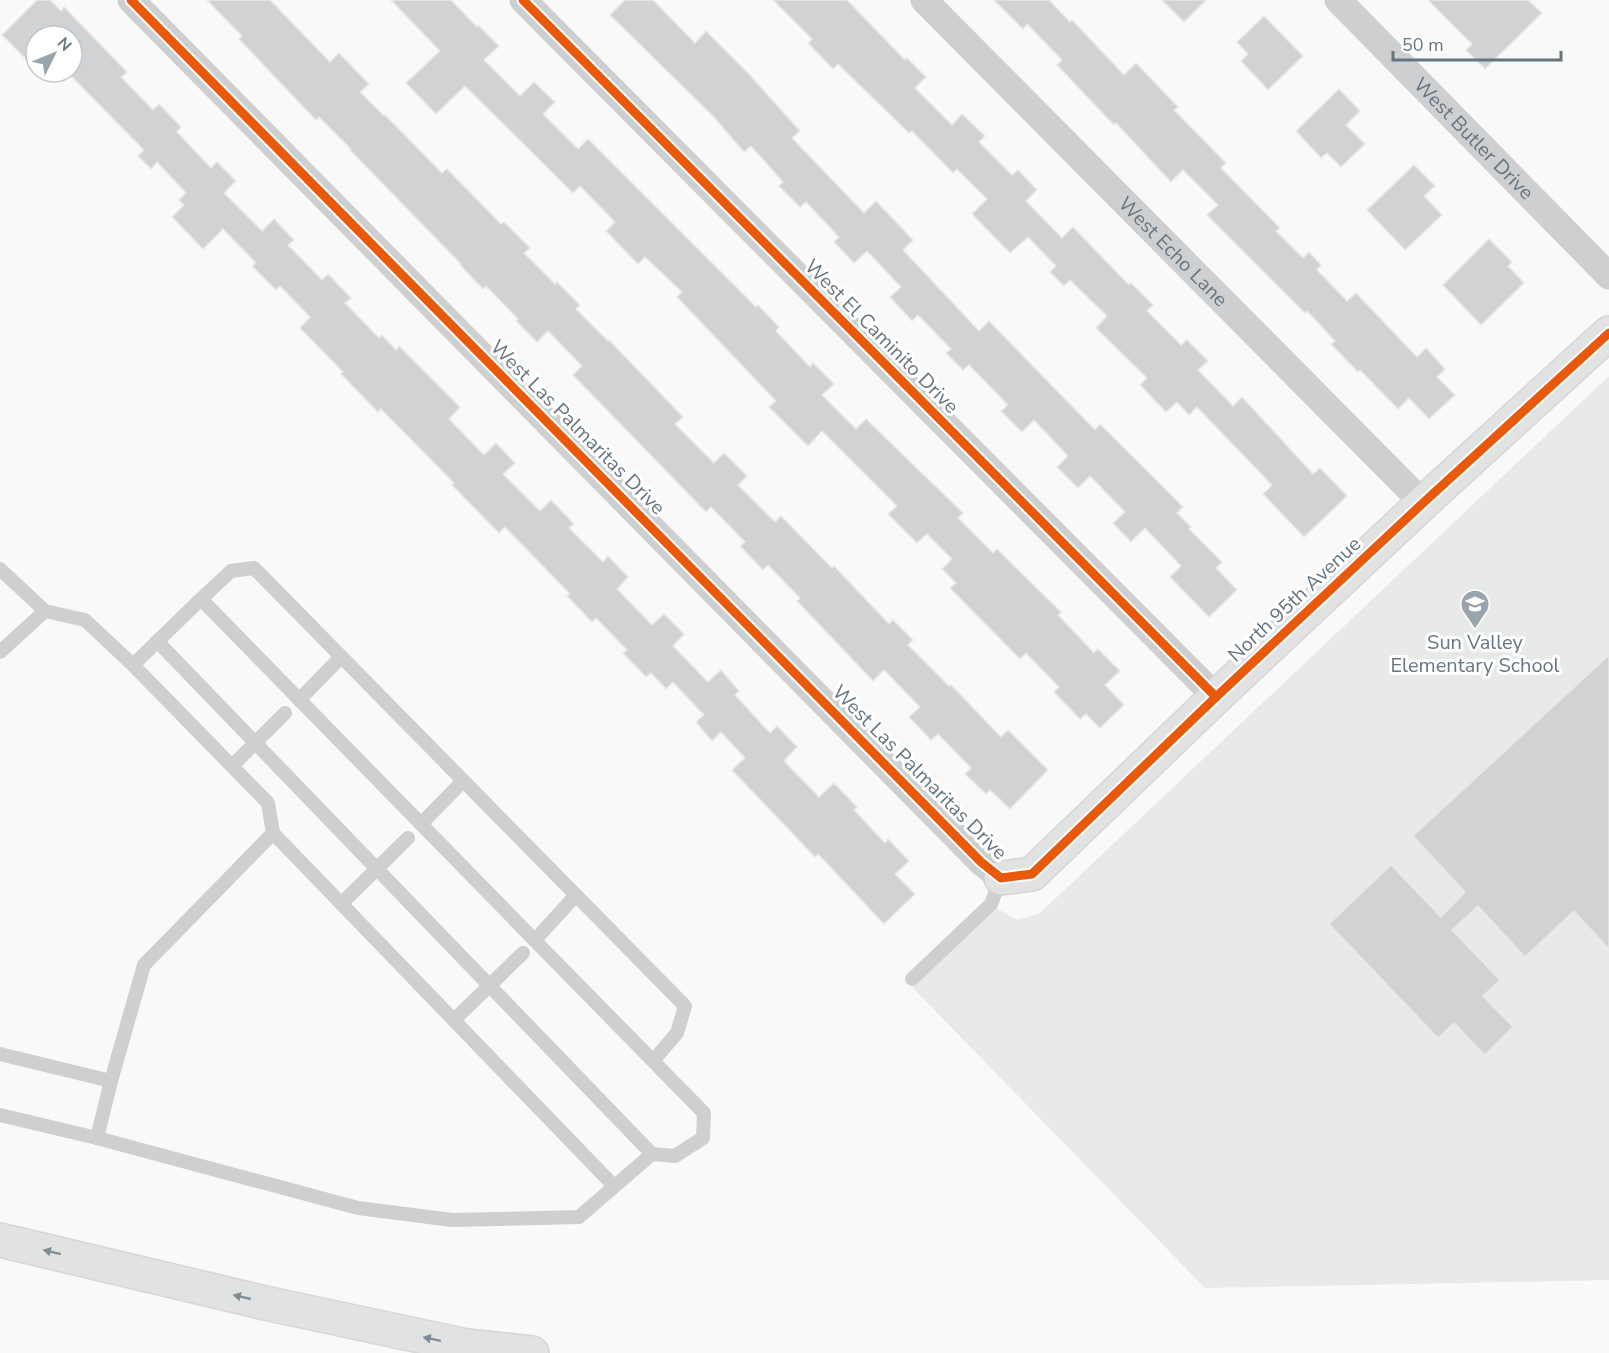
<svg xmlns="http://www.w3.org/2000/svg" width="1609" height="1353" font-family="'Nunito Sans',sans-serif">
  <rect width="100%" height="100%" fill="#f9f9f9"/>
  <path fill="#e8e9e9" d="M1609,376V1280L1205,1288L912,987L996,908L1018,920L1040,913Z"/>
  <g fill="#d0d2d3" stroke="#e8e8e8" stroke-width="1.5">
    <path d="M37,0H50L61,11L64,7L127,72L121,77L153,110L159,104L181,127L177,132L211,168L217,162L236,181L224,193L262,231L274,219L294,240L288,245L322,280L328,274L351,298L345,303L379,338L382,335L396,350L399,346L460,407L449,419L484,455L496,443L515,463L503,474L540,511L551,500L574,524L569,528L603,562L608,556L628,577L617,589L652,625L664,614L684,634L673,646L708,682L721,670L739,691L735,695L770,733L777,726L797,747L784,761L819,797L834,783L857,807L854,810L885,843L888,839L909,861L895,874L915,894L884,924L818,854L815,857L732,770L745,758L721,732L712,741L696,722L704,715L673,682L666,689L651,673L646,677L623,653L627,650L596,618L592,622L567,596L570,594L505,527L499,533L452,485L454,483L381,409L378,412L341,374L343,372L300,328L310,317L280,286L276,290L252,266L256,263L223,229L203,249L172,217L184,205L179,200L186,193L157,162L151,169L138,156L144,150L72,77V36H36V69L2,35Z"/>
    <path d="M207,0H270L330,62L339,53L369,84L360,92L384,116L385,115L442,173L447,169L501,224L504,222L530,248L524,253L555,284L557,282L580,305L576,309L608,341L609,340L683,417L675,424L714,463L724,453L747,476L738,485L775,522L781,516L832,568L834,566L889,624L893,620L913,640L908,645L949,686L951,685L1001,737L1008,730L1048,770L1010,809L990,790L986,794L965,774L971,768L938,734L931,740L909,717L920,707L884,670L873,681L797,601L800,598L768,565L763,570L740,546L745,542L711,507L706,512L573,375L582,366L548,331L537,342L516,321L518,319L486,286L483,289L460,265L461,264L350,150L351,149L319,117L316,120L294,97L239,39L242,36Z"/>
    <path d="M391,0H451L477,27L478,25L499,46L484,60L520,96L534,82L555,102L543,114L578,149L588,139L756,307L758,305L779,327L776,331L810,367L813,363L834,384L822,395L856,429L866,419L963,513L958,518L993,553L997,549L1061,612L1058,615L1094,653L1098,649L1120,671L1105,685L1124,705L1100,728L1086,714L1080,719L1054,692L1059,687L1026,653L1020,659L950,588L956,583L942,569L952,559L927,534L917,543L888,514L897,506L822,431L808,446L769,407L776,401L677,297L682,292L645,257L638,264L606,231L615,222L580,186L573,193L465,86L436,114L406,83L440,51Z"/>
    <path d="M625,0H653L695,43L706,31L747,72L800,131L792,138L864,213L876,201L913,240L903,250L979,331L989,321L1095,430L1100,424L1183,507L1177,513L1191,527L1189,529L1222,562L1216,568L1237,590L1209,617L1170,577L1181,566L1145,528L1131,542L1113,523L1125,512L1090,476L1078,488L1057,467L1068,456L1034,420L1022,432L1001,411L1008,405L969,365L963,370L946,353L951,349L918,315L912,321L890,297L901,287L867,251L854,263L834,242L839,237L806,202L800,207L779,186L783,182L751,146L744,152L713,116L610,15Z"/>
    <path d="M773,0H847L905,60L907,58L926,77L915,88L952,125L962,114L985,136L979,142L1012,175L1018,170L1037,190L1026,201L1062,238L1073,227L1129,285L1131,283L1153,305L1147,311L1181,345L1187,340L1208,361L1198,370L1233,406L1242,397L1313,474L1320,468L1347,496L1304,537L1263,494L1272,485L1197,407L1189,415L1177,402L1166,412L1140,385L1147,378L1096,328L1107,316L1070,280L1064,286L1050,272L1056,266L1028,237L1010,253L972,214L987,199L957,169L953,173L912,131L909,133L838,64L833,69L808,43L812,39Z"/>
    <path d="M994,0H1049L1070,22L1072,20L1124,75L1136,63L1178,107L1174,110L1226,163L1221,168L1280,228L1276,231L1303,258L1309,252L1321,265L1317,270L1347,301L1356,293L1417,357L1426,348L1445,369L1437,377L1455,395L1429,419L1409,398L1398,409L1360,370L1358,372L1331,344L1335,341L1307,311L1305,313L1207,215L1218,205L1183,170L1171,182L1116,123L1114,125L1057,65L1062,60L1027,24L1023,29Z"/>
    <path d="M1162,0H1206L1184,22Z"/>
    <path d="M1428,0H1528L1542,13L1485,69L1466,50L1472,44Z"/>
    <path d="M1264,16L1303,56L1268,90L1241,61L1248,54L1237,42Z"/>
    <path d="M1339,89L1360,111L1346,125L1365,144L1341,167L1327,153L1321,158L1296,131Z"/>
    <path d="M1414,165L1435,186L1424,196L1442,215L1405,250L1367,210Z"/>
    <path d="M1489,239L1512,262L1508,266L1524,283L1481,325L1443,285Z"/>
    <path d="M1609,655V949L1574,911L1525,957L1478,906L1452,930L1500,980L1483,996L1513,1027L1485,1055L1454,1023L1438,1038L1329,924L1391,865L1441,917L1465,892L1413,836Z"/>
  </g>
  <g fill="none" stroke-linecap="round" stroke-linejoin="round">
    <g stroke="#d5d6d7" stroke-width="36">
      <path id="secondary" d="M1001,878L1032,874L1216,697L1423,503L1609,333"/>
    </g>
    <g stroke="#d5d6d6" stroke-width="36">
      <path id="highway" d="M0,1240L265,1303L467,1346L532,1353"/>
    </g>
    <g stroke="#cecfd0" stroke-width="14">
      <path d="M0,569L45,611L85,620L133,665"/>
      <path d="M157,641L652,1154"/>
      <path d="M0,652L45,611"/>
      <path d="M299,700L341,657"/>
      <path d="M232,766L285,713"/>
      <path d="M421,824L463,781"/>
      <path d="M273,833L614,1186"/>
      <path d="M342,903L408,838"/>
      <path d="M535,940L576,895"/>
      <path d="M912,979L991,904L1001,878"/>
      <path d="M454,1020L523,953"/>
      <path d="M0,1054L111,1081L144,965L273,833L268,803L133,665L201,599"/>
      <path d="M0,1115L97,1138L358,1208L452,1220L579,1217L652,1154L675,1156L703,1138L704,1113C536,942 368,770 201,599L231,571L254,568L685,1006L677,1033L653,1061"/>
      <path d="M97,1138L111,1081"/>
    </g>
    <g stroke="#cecfd0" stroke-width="27">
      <path d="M131,0L981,862L1001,878"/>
      <path d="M523,0L1216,697"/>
      <path id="s1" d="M924,0L1423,503"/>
      <path id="s2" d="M1338,0L1609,276"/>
    </g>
    <use href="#secondary" stroke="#e1e2e2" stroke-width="33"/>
    <use href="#highway" stroke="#e1e2e2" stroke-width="33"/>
    <g stroke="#fff" stroke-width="13">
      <g id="cycleway">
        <path d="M131,0L981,862L1001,878L1032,874L1216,697L1423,503L1609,333"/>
        <path d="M523,0L1216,697"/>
      </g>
    </g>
    <use href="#cycleway" stroke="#e8590c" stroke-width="9"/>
  </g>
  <defs><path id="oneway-solid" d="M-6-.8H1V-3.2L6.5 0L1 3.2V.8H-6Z" transform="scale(1.5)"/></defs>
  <g fill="#7e8c96">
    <use href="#oneway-solid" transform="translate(52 1252) rotate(-166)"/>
    <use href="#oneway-solid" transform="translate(242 1297) rotate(-167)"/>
    <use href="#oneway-solid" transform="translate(432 1339) rotate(-168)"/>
  </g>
  <defs>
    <g id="school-pin" transform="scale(1.5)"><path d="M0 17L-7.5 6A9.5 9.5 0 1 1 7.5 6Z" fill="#99a4ac" stroke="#fff"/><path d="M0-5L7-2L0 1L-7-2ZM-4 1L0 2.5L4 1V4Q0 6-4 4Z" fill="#fff"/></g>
  </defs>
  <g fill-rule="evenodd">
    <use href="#school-pin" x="1475" y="604"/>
  </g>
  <g text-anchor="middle" stroke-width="6" stroke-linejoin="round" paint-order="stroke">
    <g font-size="20" fill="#657683" stroke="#fff">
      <text dy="7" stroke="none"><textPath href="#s2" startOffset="194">West Butler Drive</textPath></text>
      <text dy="7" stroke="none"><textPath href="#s1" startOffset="354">West Echo Lane</textPath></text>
      <text transform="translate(882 336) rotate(45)" y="7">West El Caminito Drive</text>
      <text transform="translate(578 427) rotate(45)" y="7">West Las Palmaritas Drive</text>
      <text transform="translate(1294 599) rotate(-43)" y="7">North 95th Avenue</text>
      <text transform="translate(920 772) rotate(45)" y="7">West Las Palmaritas Drive</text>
    </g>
    <g font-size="20" fill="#657683" stroke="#fff">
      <text x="1475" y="649">Sun Valley<tspan x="1475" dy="23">Elementary School</tspan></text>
    </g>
  </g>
  <g transform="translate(54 54) rotate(47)"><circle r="28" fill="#ffffff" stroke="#c1c8cd" stroke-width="1.5"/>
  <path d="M0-4.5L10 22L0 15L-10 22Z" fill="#99a4ac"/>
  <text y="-9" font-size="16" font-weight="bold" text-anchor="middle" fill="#657683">N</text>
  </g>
  <path d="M1393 51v9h168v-9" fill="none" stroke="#657683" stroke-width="3"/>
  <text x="1402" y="51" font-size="18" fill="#657683" stroke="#ffffff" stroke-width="4.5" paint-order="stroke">50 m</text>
</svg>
